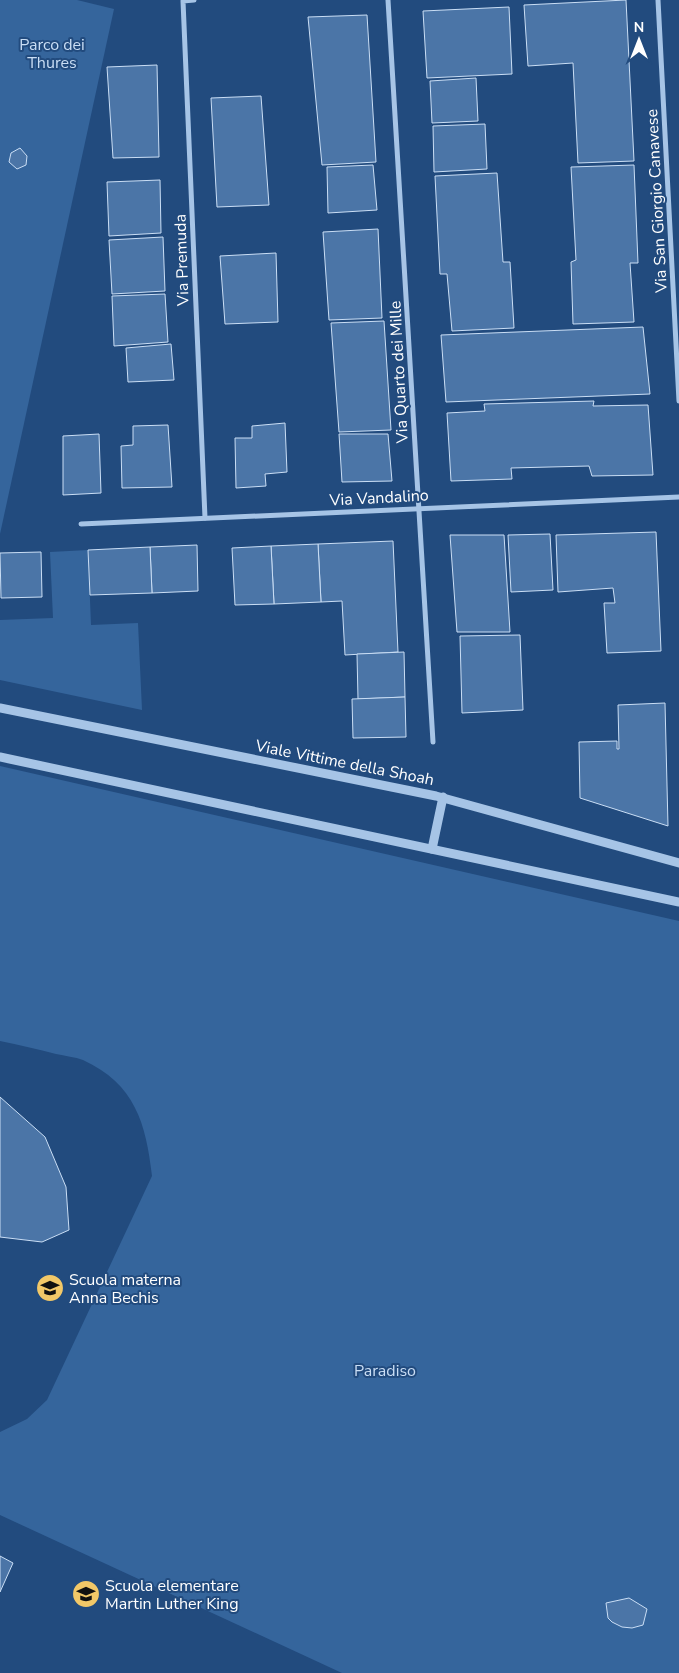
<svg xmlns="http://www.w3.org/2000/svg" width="679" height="1673" font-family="'Nunito Sans',sans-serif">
  <rect width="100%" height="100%" fill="#224b7e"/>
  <g fill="#35659c">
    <path d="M0,0H77L114,9L0,534Z"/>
    <path d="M88,550L91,625L138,623L142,710L0,680V620L53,618L50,552Z"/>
    <path d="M0,766L679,921V1673H342L0,1515V1432L27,1419L47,1400L152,1176C146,1123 135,1084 83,1060C75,1057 65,1056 56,1054C38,1049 19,1045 0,1041Z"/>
  </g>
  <g fill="#4b75a7" stroke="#cadef5">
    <path d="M626,0L634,161L578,163L573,63L528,66L524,5Z"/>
    <path d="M509,7L512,74L427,78L423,11Z"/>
    <path d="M367,15L376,162L322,165L308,17Z"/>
    <path d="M157,65L159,157L113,158L107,67Z"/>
    <path d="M476,78L478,121L432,123L430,81Z"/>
    <path d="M261,96L269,205L217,207L211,98Z"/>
    <path d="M485,124L487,169L434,172L433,126Z"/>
    <path d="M20,148L27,156L26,165L17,169L9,162L11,153Z"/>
    <path d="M373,165L377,210L328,213L327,167Z"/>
    <path d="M634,165L638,263H630L634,322L573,324L571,262L576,260L571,167Z"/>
    <path d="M497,173L503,262H510L514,328L452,331L447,274H440L435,176Z"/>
    <path d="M160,180L161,233L109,236L107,182Z"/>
    <path d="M378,229L382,318L329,320L323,232Z"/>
    <path d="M163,237L165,291L112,294L109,240Z"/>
    <path d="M276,253L278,322L225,324L220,256Z"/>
    <path d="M165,294L168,342L114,346L112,296Z"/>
    <path d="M384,321L391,430L339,432L331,323Z"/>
    <path d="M643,327L650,394L446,402L441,335Z"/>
    <path d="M171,344L174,380L128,382L126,348Z"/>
    <path d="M594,401L593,406L648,405L653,475L592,476L589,466L511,468L512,479L451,481L447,413L485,411L484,404Z"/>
    <path d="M285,423L287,472L265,474L266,486L236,488L235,438H252V426Z"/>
    <path d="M168,425L172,487L122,488L121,446L133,445V426Z"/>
    <path d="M99,434L101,493L63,495V436Z"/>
    <path d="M339,434H388L392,481L342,482Z"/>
    <path d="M656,532L661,651L607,653L604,603H615L613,588L558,592L556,535Z"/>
    <path d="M550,534L553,590L511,592L508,535Z"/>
    <path d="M450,535H504L510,632H457Z"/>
    <path d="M393,541L398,652L345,655L342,601L321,602L318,544Z"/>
    <path d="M318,544L321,602L274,604L271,546Z"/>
    <path d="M197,545L198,591L152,593L150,547Z"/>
    <path d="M271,546L274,604L235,605L232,548Z"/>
    <path d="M150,547L152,593L90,595L88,550Z"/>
    <path d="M41,552L42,597L1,598L0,553Z"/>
    <path d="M520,635L523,710L462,713L460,636Z"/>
    <path d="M404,652L405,697L358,699L357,654Z"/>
    <path d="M405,697L406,737L353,738L352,699Z"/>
    <path d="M665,703L668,826L580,798L579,742L617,741V749H619L618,705Z"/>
    <path d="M0,1097L45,1137L66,1187L69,1230L42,1242L0,1237Z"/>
    <path d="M0,1556L13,1563L0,1592Z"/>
    <path d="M629,1598L647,1609L643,1625L632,1628L622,1627L612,1622L608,1618L606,1603Z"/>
  </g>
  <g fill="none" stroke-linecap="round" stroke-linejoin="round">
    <g stroke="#a6c4e6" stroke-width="5">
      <path d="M194,0L183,1L205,518"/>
      <path d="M388,0L433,742"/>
      <path d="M658,0L679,401"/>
      <path d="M81,524L679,497"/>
    </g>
    <g stroke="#a6c4e6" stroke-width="9">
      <path d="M0,708L436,796L679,863"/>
      <path d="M0,757L679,902"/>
      <path d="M432,849L443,797"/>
    </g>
  </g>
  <defs>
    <g id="school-disc" transform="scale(1.4375)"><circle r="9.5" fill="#f2c868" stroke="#224b7e"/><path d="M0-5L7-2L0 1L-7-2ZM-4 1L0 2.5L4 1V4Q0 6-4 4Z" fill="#111"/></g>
  </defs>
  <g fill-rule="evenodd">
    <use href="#school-disc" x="50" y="1288"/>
    <use href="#school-disc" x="86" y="1594"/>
  </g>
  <g text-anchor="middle" stroke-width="4" stroke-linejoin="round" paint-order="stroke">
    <g font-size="16" fill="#cadef5" stroke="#224b7e">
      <text x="52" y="50">Parco dei<tspan x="52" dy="18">Thures</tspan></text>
      <text x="385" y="1376">Paradiso</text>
    </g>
    <g font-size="16" fill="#fff" stroke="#224b7e">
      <text transform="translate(656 201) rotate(-93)" y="6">Via San Giorgio Canavese</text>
      <text transform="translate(181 260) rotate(-92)" y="6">Via Premuda</text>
      <text transform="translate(398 372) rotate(-93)" y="6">Via Quarto dei Mille</text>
      <text transform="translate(379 497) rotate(-3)" y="6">Via Vandalino</text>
      <text transform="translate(345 762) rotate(11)" y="6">Viale Vittime della Shoah</text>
    </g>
    <g font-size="16" fill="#fff" stroke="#224b7e" text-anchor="start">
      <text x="69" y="1285">Scuola materna<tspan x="69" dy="18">Anna Bechis</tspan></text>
      <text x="105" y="1591">Scuola elementare<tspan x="105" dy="18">Martin Luther King</tspan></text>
    </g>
  </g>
  <g transform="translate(639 40)" stroke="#224b7e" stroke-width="4" paint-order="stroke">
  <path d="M0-4L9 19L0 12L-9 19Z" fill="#ffffff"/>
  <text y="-8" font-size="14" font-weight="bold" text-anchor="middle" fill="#ffffff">N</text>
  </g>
</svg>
